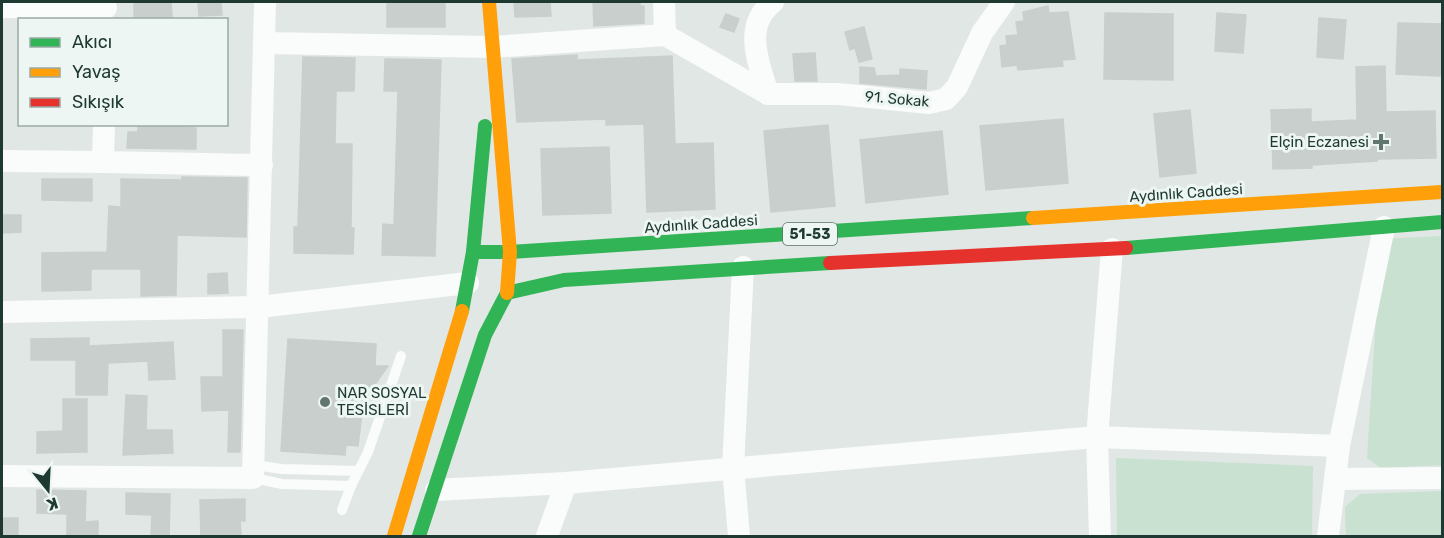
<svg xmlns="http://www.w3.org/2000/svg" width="1444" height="538" font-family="Rubik,sans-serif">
  <rect width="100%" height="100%" fill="#e0e7e4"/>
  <g fill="#c8e1d0">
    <path d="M1442,236V465L1381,468L1367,458L1381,239Z"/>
    <path d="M1116,458L1313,466L1312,536H1117Z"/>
    <path d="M1442,491V536H1346L1345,507L1360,494Z"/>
  </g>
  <g fill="#c9cfcd" stroke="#c9cfcd" stroke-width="1.5">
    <path d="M134,2H171L172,17L134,18Z"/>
    <path d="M198,2H221L222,15L199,16Z"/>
    <rect x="387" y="2" width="58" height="25"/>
    <path d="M514,2H550L551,16L515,17Z"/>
    <path d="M593,2H640V6H644V23L594,26Z"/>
    <path d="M1048,6L1049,13L1068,12L1075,59L1062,60L1063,66L1018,70L1017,65L1002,67L1000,46L1007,45L1006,36L1018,35L1016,22L1024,21L1023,12Z"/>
    <path d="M1105,13L1173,14V80L1104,79Z"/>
    <path d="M1217,13L1246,15L1243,53L1215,51Z"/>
    <path d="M726,14L739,19L734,32L720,27Z"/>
    <path d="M1319,18L1346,20L1343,59L1317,57Z"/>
    <path d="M1398,23L1442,24L1440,76L1396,74Z"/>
    <path d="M864,27L872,59L859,62L855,48L850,50L845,32Z"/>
    <path d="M815,53L817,81H795L793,54Z"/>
    <path d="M577,55V60L672,56L675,144L713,143L715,209L647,212L644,124L606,125V119L517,122L512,59Z"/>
    <path d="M303,57L355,58L354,91H336L335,144H352L351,228H354L353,254L294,253V227H298Z"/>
    <path d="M385,59L441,60L435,256L382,255L383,224L394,225L398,91H384Z"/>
    <path d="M1385,66L1386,112L1435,111L1436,158L1377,159V161L1312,165V168L1273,169L1271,110L1311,109V122L1357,120L1356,67Z"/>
    <path d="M860,67L874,68L876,76L900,75V69L927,71L926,89L860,83Z"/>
    <path d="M1190,110L1196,173L1160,177L1154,114Z"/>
    <path d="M1063,119L1068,183L986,190L980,126Z"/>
    <path d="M138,124L196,128V149L127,148L128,132H138Z"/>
    <path d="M828,125L835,206L771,212L764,131Z"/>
    <path d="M942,131L948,194L866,203L860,140Z"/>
    <path d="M609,147L611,213L543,215L541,149Z"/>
    <path d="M182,177L247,178L246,237L177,235L176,295L141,296V269H91V290L42,291V253L107,252L109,206L121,207V179L182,180Z"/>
    <path d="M42,179H92V201L42,200Z"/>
    <path d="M2,215H21V232L2,233Z"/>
    <path d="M227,273L228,293L208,294V274Z"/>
    <path d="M223,330H243L240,452H228L229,410L202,411L201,377H223Z"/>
    <path d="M89,338V346L173,342L175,379L149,380L148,361L108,363L107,395H76V360H31V339Z"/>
    <path d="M288,339L376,344L375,366H388L371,390L362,413L358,446L346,445L345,455L281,451Z"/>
    <path d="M126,395L147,396L146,430H172L173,453L123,455Z"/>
    <path d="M63,399H87V452L37,453V432L63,431Z"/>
    <path d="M37,490L86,491L85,522L98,521V537H67V514L37,513Z"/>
    <path d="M126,493L170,494L169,537H151L152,515L126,514Z"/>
    <path d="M245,499V521H240L241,535L201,537L200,500Z"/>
    <rect x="2" y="518" width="16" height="19"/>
  </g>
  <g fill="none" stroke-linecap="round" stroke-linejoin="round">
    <g stroke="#fafbfb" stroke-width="10">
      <path d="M254,465L282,469L357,471"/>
      <path d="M253,478L282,484L351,486L342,510"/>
      <path d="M351,486L368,452L401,356"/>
    </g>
    <g stroke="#fafbfb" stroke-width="22">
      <path d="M664,2L665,35"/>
      <path d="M2,7L106,8"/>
      <path d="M265,43L492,47L665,35L768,94"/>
      <path d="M768,94H838L929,103L946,99L957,87L982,33L1004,2"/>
      <path d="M768,94C759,63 742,26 773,2"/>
      <path d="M2,161L103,162L104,124"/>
      <path d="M103,162L262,165"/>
      <path d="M1384,227L1339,446L1335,479L1442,478"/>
      <path d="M2,312L259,307L468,283"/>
      <path d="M2,476L253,478L265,2"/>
      <path d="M436,490L566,483L1097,437L1339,446"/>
      <path d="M547,536L566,483"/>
      <path d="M739,536L733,468L743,267"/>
      <path d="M1100,536L1097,437L1112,249"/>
      <path d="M1328,536L1335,479"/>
    </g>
    <g stroke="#30b455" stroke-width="14">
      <path d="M1126,248L1442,222"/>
      <path d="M473,252L485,126"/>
      <path d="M462,311L473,252H510L1033,218"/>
      <path d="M419,536L485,335L507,293L564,280L830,263"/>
    </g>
    <g stroke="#ff9f0a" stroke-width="14">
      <path d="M489,2L510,252L507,293"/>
      <path d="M1033,218L1442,192"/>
      <path d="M394,536L462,311"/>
    </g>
    <path stroke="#e5322d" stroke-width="14" d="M830,263L1126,248"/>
  </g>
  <g fill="#627670" stroke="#edf6f2" stroke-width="2">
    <path d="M1378 133h6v6h6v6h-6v6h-6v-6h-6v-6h6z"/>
    <circle cx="325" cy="402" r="6"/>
  </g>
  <g text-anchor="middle" stroke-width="6" stroke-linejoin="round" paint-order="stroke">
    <rect fill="#edf6f2" stroke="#5c726c" stroke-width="1.5" x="783" y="223" width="54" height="22" rx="4.5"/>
    <g font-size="14" font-weight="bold" fill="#1e3932">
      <text x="810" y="239">51-53</text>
    </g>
    <g font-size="15" fill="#1e3932" stroke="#edf6f2">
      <text transform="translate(897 99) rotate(5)" y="5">91. Sokak</text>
      <text transform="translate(1186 193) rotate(-4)" y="5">Aydınlık Caddesi</text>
      <text transform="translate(701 224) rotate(-4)" y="5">Aydınlık Caddesi</text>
    </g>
    <g font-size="15" fill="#1e3932" stroke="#edf6f2" text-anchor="end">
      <text x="1369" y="147">Elçin Eczanesi</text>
      <text x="337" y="398" text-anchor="start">NAR SOSYAL<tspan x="337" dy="17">TESİSLERİ</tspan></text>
    </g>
  </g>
  <rect width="1444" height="538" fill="none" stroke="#1e3932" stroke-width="6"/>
  <rect x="18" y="18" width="210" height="108" fill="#edf6f2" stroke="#9aaaa5" stroke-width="1.5"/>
  <rect x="30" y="38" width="30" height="9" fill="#30b455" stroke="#9aaaa5" stroke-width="1.5"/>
  <text x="72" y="48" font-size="18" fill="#1e3932">Akıcı</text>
  <rect x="30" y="68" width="30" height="9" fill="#ff9f0a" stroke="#9aaaa5" stroke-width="1.5"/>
  <text x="72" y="78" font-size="18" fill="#1e3932">Yavaş</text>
  <rect x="30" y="98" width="30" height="9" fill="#e5322d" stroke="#9aaaa5" stroke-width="1.5"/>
  <text x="72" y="108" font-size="18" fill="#1e3932">Sıkışık</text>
  <g transform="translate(48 490) rotate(162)" stroke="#edf6f2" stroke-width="4.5" paint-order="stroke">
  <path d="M0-4.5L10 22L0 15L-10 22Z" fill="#1e3932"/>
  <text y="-9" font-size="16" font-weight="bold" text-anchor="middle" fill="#1e3932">K</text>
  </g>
</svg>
